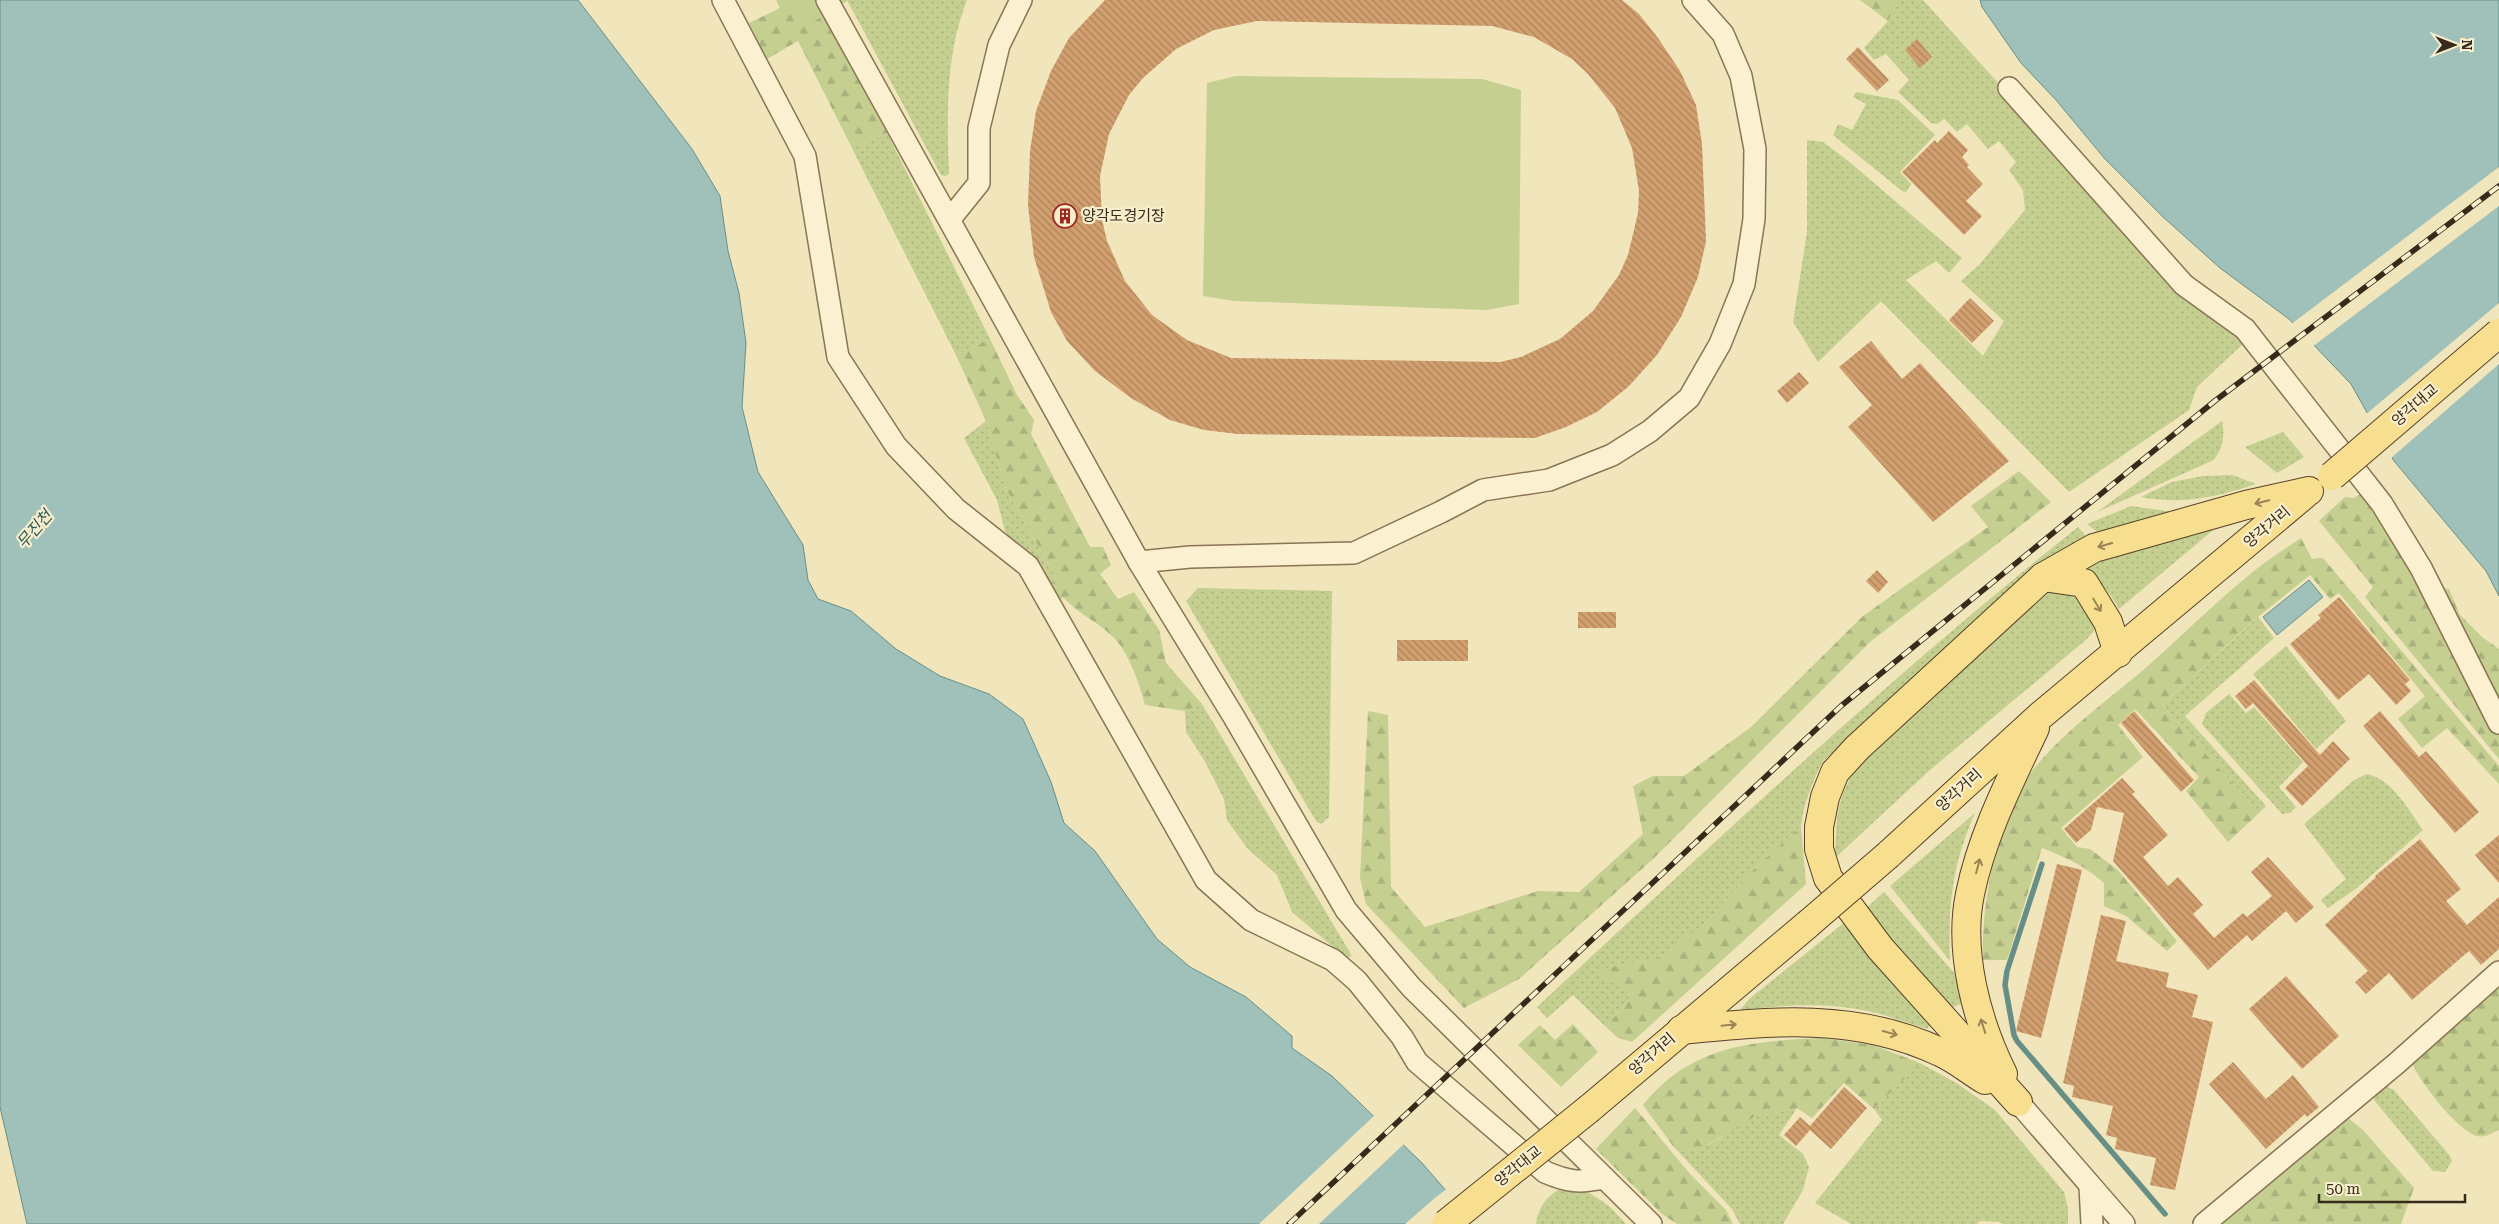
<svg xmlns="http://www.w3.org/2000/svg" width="2499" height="1224" font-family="'Roboto Serif','Noto Sans KR',serif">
  <defs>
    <pattern id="grass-dots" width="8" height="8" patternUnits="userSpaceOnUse" patternTransform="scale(1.25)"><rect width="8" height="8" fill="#c4cf90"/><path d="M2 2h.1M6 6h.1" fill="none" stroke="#a9b27c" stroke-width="1.8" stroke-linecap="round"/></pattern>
    <pattern id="forest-firs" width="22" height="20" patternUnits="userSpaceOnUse" patternTransform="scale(1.25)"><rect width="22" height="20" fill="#c4cf90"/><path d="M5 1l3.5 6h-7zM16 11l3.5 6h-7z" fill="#a9b27c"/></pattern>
    <pattern id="building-back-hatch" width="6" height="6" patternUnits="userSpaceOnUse" patternTransform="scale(1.25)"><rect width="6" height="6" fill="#d29f6f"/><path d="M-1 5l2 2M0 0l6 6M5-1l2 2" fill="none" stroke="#ab825a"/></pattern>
  </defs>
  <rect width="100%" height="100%" fill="#f1e5bc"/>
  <g fill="url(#grass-dots)">
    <path d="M847,0H967C945,55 947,116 949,174L945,176L941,175Z"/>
    <path d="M1900,0H1923L2010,96L2245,342L2197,387L2189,410L2069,492L1881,301L1818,362L1793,322L1807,232V140L1823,142L1847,160L1962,258L1949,273L1936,261L1906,280L1983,356L2004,321L1961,281L1979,265L2025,210L2023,190L2009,170L2016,162L1999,141L1988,149L1967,124L1957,132L1944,119L1937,124L1931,123L1898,92L1909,80L1886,54L1874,60L1864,48L1888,21Z"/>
    <path d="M1856,92L1898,100L1935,135L1900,172L1911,184L1906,192L1902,191L1833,135L1838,124L1852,130L1866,104L1853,97Z"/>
    <path d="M887,133L990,339L956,355L852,148Z"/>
    <path d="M986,421L1006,489L1056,577L1047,591L1005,531L997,500L964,438Z"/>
    <path d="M2222,421C2225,436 2223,447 2214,460L2097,512Z"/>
    <path d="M2283,432L2304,457L2277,473L2245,447Z"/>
    <path d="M2232,475L2256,484C2217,497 2182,505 2141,497L2172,482L2203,476Z"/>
    <path d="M2131,506L2174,512L2100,534L2087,524Z"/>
    <path d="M2224,521L2119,609C2111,595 2104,584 2089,578L2086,571L2091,563Z"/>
    <path d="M2078,527L2090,541L2011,589L1823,761C1812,783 1804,802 1801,826L1757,866L1701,927L1659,958L1610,967L1601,973L1608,981L1625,983L1630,999L1606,1027L1573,995L1547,1018L1537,1007C1714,843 1889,677 2078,527Z"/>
    <path d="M1198,588L1332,591L1329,817L1321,824L1316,821L1186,601Z"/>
    <path d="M2050,591C2083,596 2082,600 2097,627L2087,639L1930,770L1835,858C1837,817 1835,799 1859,764Z"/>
    <path d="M2258,617L2274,638L2185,716L2266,806L2259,813L2162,705Z"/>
    <path d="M2286,646L2346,721L2316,749L2253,674Z"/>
    <path d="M2229,694L2246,713L2254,707L2303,762L2279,787L2296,807L2290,813L2282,814L2202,724L2206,713Z"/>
    <path d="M1202,704L1352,956L1346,958L1292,912L1277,875L1247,848L1227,820L1224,799L1204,760L1186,732L1185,711Z"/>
    <path d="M2367,774C2393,780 2408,809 2423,830L2357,888L2328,908L2321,900L2346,879L2304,824L2354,780Z"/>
    <path d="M1975,813C1952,865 1948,905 1950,961L1890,886Z"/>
    <path d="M1884,892L1955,974L1961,1004L1951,1008L1863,911Z"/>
    <path d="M1845,922L1930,1025L1927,1029C1907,1023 1888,1015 1867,1011C1825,1002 1783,1005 1740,1010L1749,999Z"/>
    <path d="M1920,1063L1958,1084L1995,1110L2064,1192L2068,1208V1224H2004L1999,1222L1980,1221L1977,1224H1851L1815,1203L1882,1120L1874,1109Z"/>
    <path d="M2385,1086L2394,1090L2450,1156L2452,1161L2445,1172L2433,1171L2374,1100V1093Z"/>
    <path d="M1797,1108L1779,1135L1803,1154L1809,1167L1803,1190L1783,1224H1740L1732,1209L1673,1146C1709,1160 1724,1129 1754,1117C1767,1112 1783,1111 1797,1108Z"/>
    <path d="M1564,1186L1585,1190L1609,1206L1626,1224H1536C1539,1204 1548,1196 1564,1186Z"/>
  </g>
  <g fill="url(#forest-firs)">
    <path d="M776,0H817L887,133L852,148L798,41L767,59L749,23L780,8Z"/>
    <path d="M1860,0H1900L1888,21Z"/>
    <path d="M990,339L1017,395L1034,420L1031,434L1090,547H1103L1111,565L1100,574L1118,599L1134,592L1159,630L1166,663L1202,704L1185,711L1145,705C1140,685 1128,650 1112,636C1097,621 1078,614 1064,598L1054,600L1047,591L1056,577L1006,489L986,421L956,355Z"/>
    <path d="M2019,471L2051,502L1870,642L1653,859L1519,979L1464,1008L1366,904L1360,878L1368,711L1388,715L1391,887L1425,927L1538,891L1579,892L1643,834L1633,786L1653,776H1684L1751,727L1863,616L1988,527L1971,506Z"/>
    <path d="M2362,493L2383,512L2499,732V759L2365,597L2373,587L2319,521L2345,497L2354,498Z"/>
    <path d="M2301,538L2312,559L2323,558L2499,766V784L2447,728L2422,748L2398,719L2425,696L2339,593L2330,599L2310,575L2253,621L2162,705L2259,813L2228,842L2186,791L2199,777L2135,709L2118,725L2143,757L2061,828L2077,847L2090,849L2118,870L2177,941L2167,951L2126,916L2104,906V883C2085,866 2065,857 2042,848L2007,960H1983C1981,906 1996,820 2029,775C2059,735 2103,704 2141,672C2179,639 2215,602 2254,571C2269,559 2285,549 2301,538Z"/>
    <path d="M2438,587L2449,589L2460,615L2482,637L2499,649V700Z"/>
    <path d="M1801,826L1806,884L1632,1042L1618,1038L1606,1027L1630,999L1625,983L1608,981L1601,973L1609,967L1659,958L1701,927L1757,866Z"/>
    <path d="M2499,983V1130C2490,1134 2483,1139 2474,1135C2455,1127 2418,1080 2412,1062Z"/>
    <path d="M1573,1024L1598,1052L1561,1087L1518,1045L1540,1025L1555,1040Z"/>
    <path d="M1821,1038L1873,1045L1920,1063L1874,1109L1844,1083L1812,1118L1797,1108L1754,1117L1700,1150L1681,1149L1673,1146L1643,1105C1690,1046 1751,1041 1821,1038Z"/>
    <path d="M1635,1108L1691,1175L1726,1210L1733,1224H1677L1662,1214L1596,1149Z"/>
    <path d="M2348,1118L2363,1130L2414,1188L2401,1224H2215L2338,1119Z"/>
  </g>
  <g fill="#c4cf90">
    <path d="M795,0H849L808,25Z"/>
    <path d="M1236,76L1482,79L1521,90L1519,304L1487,310L1234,301L1203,296L1207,83Z"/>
  </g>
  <g fill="#a0c1ba" stroke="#678f88">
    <path d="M0,0H578L692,149L720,196L728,251L739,293L746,343L742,407L758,472L803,545L808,580L818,599L851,611L896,649L940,676L989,694L1023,719L1051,782L1064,823L1095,851L1157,939L1190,967L1246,997L1292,1036V1048L1332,1076L1422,1163L1475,1224H27L0,1107Z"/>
    <path d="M1980,0H2499V596L2486,571L2394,461L2351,384L2289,319L2220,268L2162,216L2105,159L2056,100L2021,63L1982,7Z"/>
    <path d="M2309,580L2323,597L2277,635L2263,617Z"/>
  </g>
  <g fill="#f1e5bc">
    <path d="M2499,167V206L2312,347L2290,325Z"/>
    <path d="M2499,303V364L2390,459L2365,415Z"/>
    <path d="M1376,1114L1405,1143L1319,1224H1259Z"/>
    <path d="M1448,1188L1478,1224H1405L1436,1197Z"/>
  </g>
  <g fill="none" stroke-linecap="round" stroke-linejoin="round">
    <path stroke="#678f88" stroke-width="5.5" d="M2042,864L2007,971L2005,985L2014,1035L2017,1041L2165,1214"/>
  </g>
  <g fill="url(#building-back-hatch)" fill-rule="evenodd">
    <path d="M1105,0H1622L1639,14L1658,38L1680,71L1696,105L1702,144L1706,241L1698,277L1681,317L1657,355L1628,387L1597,412L1566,427L1535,438L1238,434L1204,430L1170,420L1131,398L1095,371L1067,341L1051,312L1034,257L1028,205L1030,151L1036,111L1051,71L1069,38ZM1257,21L1492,26L1534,37L1572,59L1588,74L1615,108L1632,148L1639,191L1638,213L1628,255L1619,275L1593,311L1560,339L1521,357L1500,362L1231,358L1187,340L1152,315L1125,281L1107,241L1102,220L1100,176L1109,134L1129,95L1143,78L1176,49L1214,30Z"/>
    <path d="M1917,39L1932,57L1920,68L1905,50Z"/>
    <path d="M1858,47L1889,80L1877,91L1846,59Z"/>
    <path d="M1949,131L1968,150L1962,157L1969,165L1967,167L1983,184L1966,201L1982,216L1964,235L1902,172L1935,140L1937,143Z"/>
    <path d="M1970,298L1994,321L1972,343L1949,320Z"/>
    <path d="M1871,341L1902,379L1920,363L2009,461L1933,522L1848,427L1872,405L1839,367Z"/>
    <path d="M1799,372L1809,383L1787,403L1777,391Z"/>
    <path d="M1877,570L1888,582L1878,593L1866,581Z"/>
    <path d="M2339,597L2410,680L2405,684L2411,691L2396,705L2369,674L2338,700L2290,644L2321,618L2318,615Z"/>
    <rect x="1578" y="612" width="38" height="16"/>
    <rect x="1397" y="640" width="71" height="21"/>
    <path d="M2254,680L2320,755L2333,741L2350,759L2302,806L2285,788L2308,766L2253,703L2246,709L2235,696Z"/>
    <path d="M2134,711L2194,780L2181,792L2121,723Z"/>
    <path d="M2380,711L2419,757L2426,751L2479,812L2455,833L2363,726Z"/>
    <path d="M2122,778L2135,792L2132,794L2168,835L2143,857L2168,886L2178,877L2203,905L2193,914L2214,938L2243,913L2247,917L2272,896L2251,872L2268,857L2314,907L2296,923L2286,911L2252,941L2247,935L2208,970L2113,861L2124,813L2097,807L2091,830L2076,843L2064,829Z"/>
    <path d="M2499,835V883L2475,855Z"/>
    <path d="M2420,839L2461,889L2446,901L2467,925L2499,897V949L2481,965L2469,951L2412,1000L2389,973L2366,994L2355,982L2368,971L2325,925L2376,877L2375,876Z"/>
    <path d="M2057,864L2082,870L2041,1038L2016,1031Z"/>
    <path d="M2101,915L2126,921L2116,961L2169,973L2166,987L2198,995L2192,1017L2213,1022L2175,1190L2150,1185L2156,1158L2115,1149L2117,1138L2106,1135L2113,1106L2072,1097L2074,1086L2063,1083Z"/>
    <path d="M2286,976L2339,1036L2302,1069L2249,1009Z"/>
    <path d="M2233,1062L2266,1099L2293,1075L2319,1107L2307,1117L2305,1114L2266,1149L2209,1084Z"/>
    <path d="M1844,1087L1867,1108L1831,1149L1810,1130L1796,1146L1784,1135L1800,1117L1810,1126Z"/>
  </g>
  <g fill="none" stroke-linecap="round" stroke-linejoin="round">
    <g stroke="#897454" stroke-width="24">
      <g id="minor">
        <path d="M723,0L805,156L838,357L896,446L956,509L1028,566L1206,880L1251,920L1333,960L1357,981L1402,1037L1417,1062L1545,1172C1568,1182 1579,1183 1604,1178"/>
        <path d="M827,0L1139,562L1234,717L1346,910L1411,987L1651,1224"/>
        <path d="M2009,88L2184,285L2245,329L2382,504L2421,568L2499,723"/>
        <path d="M950,219L979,183V128L999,45L1021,0"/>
        <path d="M1139,562L1190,557L1354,553L1441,512L1483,490L1549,480L1612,455L1650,431L1689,398L1720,344L1744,284L1754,219L1755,149L1741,76L1723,34L1693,0"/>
        <path d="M2018,1102L2124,1224"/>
        <path d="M2090,1187L2092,1224"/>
        <path d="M2204,1224L2397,1063L2499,972"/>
      </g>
    </g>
    <g stroke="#564129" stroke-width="30">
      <g id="primary">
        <path d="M2043,577L2084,583L2108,622L2118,653"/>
        <path d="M1888,855L2040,716L2304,495"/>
        <path d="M1681,1030C1770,1021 1856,1012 1940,1052C1956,1059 1970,1071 1985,1080"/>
        <path d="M2003,1074C1977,1022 1958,952 1970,894C1982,835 2010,781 2035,728"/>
        <path d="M2018,1102L1880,948L1828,878L1819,849V827L1825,797L1835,772L1857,748L2043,577L2094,548L2246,505L2309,491"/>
        <path d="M1590,1108L1808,924"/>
      </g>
    </g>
    <use href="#minor" stroke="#fbf1d0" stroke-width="21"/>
    <use href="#primary" stroke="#f8df90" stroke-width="28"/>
    <g stroke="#372a1a" stroke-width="5.5">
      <path id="rail" d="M1289,1224L1841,706L2216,400L2499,186"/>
    </g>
    <use href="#rail" stroke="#f8eecc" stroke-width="4" stroke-dasharray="11" stroke-linecap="butt"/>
    <g stroke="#564129" stroke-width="30" stroke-linecap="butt">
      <g id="primary-bridge">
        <path d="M2332,476L2499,333"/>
        <path d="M1808,924L1888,855"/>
        <path d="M1446,1224L1590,1108"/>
      </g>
    </g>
    <use href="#primary-bridge" stroke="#f8df90" stroke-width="28"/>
  </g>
  <defs><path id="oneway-shaft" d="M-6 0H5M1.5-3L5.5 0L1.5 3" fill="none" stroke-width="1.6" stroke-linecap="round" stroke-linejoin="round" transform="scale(1.25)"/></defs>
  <g stroke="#988455">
    <use href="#oneway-shaft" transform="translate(2262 502) rotate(167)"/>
    <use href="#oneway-shaft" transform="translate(2105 545) rotate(164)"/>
    <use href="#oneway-shaft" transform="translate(2097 605) rotate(59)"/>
    <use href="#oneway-shaft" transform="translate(1978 866) rotate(-75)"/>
    <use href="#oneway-shaft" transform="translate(1729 1025) rotate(-6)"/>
    <use href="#oneway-shaft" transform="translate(1983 1026) rotate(-108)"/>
    <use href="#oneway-shaft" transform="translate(1890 1033) rotate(15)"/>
  </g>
  <defs>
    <g id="building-ring" transform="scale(1.25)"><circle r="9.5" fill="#f8eecc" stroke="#9d2820" stroke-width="1.5"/><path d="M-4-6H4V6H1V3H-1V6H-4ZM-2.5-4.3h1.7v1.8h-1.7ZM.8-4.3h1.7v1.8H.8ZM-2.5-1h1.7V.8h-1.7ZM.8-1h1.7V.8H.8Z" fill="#9d2820"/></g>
  </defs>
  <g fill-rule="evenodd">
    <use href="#building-ring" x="1065" y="216"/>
  </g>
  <g text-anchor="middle" stroke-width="4.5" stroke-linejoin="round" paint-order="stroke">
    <g font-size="15" fill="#372a1a" stroke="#f8eecc" text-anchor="start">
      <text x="1082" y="221">양각도경기장</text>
    </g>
    <g font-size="15" fill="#372a1a" stroke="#f8eecc">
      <text transform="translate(2415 405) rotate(-41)" y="5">양각대교</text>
      <text transform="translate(2267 527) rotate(-40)" y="5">양각거리</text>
      <text transform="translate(1959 790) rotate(-42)" y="5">양각거리</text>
      <text transform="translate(1652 1054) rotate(-41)" y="5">양각거리</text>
      <text transform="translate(1518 1166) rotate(-39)" y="5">양각대교</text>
    </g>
    <g font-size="16" font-style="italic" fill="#285858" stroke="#f8eecc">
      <text transform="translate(34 529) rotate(-49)" y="6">무진천</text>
    </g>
  </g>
  <g transform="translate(2454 45) rotate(90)" stroke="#f8eecc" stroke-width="4" paint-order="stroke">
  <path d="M0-4L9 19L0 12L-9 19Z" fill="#372a1a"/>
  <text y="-8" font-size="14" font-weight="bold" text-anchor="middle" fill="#372a1a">N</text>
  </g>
  <path d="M2319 1194v8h146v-8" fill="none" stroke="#372a1a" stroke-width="2.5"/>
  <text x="2326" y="1194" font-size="15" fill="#372a1a" stroke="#f8eecc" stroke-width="4" paint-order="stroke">50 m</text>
</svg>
